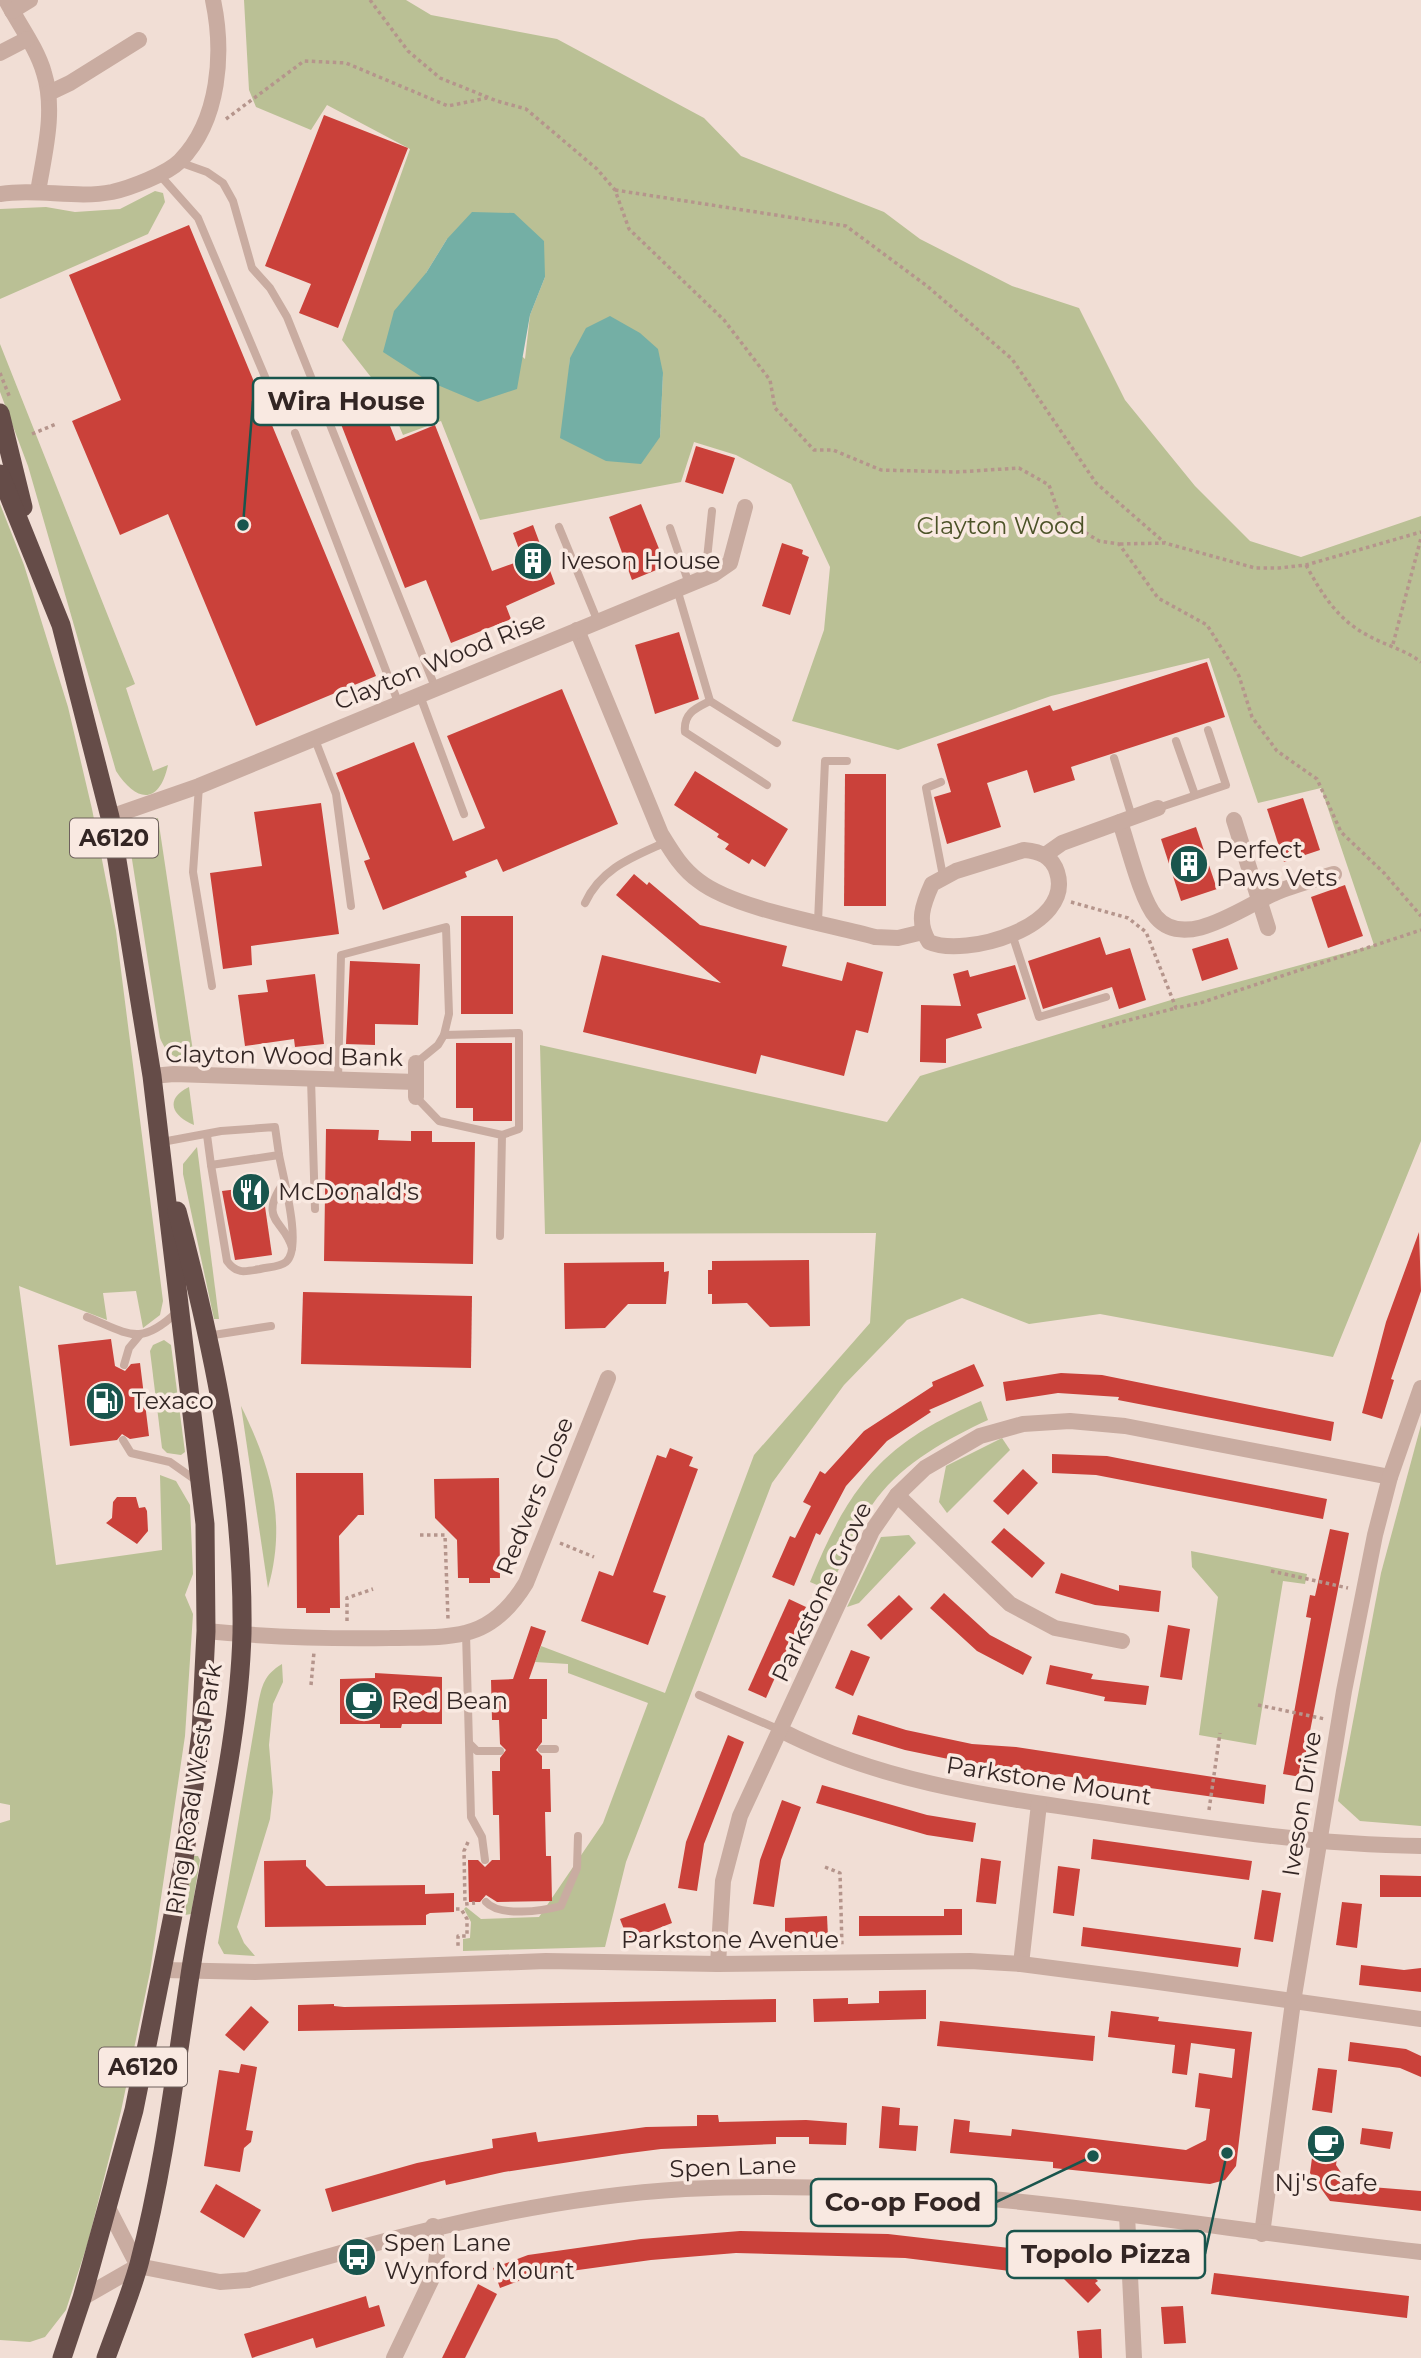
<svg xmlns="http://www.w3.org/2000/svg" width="1421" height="2358" font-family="Montserrat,sans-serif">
  <rect width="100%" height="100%" fill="#f1ded5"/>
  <g fill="#bac095" fill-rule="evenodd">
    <path d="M244,0H406L431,15L557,39L704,118L741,156L884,212L920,239L1012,286L1079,308L1125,400L1195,486L1250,541L1301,557L1421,516V1141L1333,1357L1100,1314L1029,1324L962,1298L907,1320L844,1385L772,1483L626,1862L605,1947L463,1951V1939L470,1938L471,1922L464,1909L466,1907L481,1919L539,1917L603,1823L648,1703L568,1673V1664L535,1662L541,1646L665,1693L754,1455L870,1323L876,1233L545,1234L540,1045L887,1122L920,1076L1171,1000L1374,945L1321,788L1258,803L1209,658L1051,696L898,750L792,721L824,630L830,567L791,484L736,455L694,442L681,482L480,520L441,421L403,435L388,399L342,340L410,149L327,105L311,130L256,107L249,90ZM447,239L545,277L530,315L525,359L426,273ZM570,358L663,373L660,437L567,394Z"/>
    <path d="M155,191L163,193L165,202L148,234L0,299V209L46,207L75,212L120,209Z"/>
    <path d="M0,344L135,684L126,688L153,771L168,765C159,806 136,802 116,771L28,466L0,392Z"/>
    <path d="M0,504L24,565L68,707L92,809L116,931L163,1301L160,1315L143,1328L136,1291L103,1293L107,1320L19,1286L56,1565L162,1550L160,1475L176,1481L190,1505L193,1574L185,1595L193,1614L185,1736L150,1972L121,2111L88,2242L66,2310L45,2337L30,2342L0,2340V1823L10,1820V1805L0,1803Z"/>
    <path d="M158,818L194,1058C175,1060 167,1055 160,1038L131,853C133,836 141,823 158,818Z"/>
    <path d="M189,1087L194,1125C172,1116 164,1099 189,1087Z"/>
    <path d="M197,1147L219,1319H214L183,1174V1164Z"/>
    <path d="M164,1340L171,1345L185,1452L181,1455L167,1453L162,1448L150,1351L153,1345Z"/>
    <path d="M981,1401L988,1420C947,1439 905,1462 877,1498C856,1526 844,1560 829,1590L810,1582C850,1484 883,1443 981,1401Z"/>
    <path d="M241,1406C271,1467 287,1521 268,1588Z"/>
    <path d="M1421,1425V1826L1360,1821L1338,1801L1381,1573Z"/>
    <path d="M1002,1438L1010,1450L947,1513L939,1502L946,1466Z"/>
    <path d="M909,1535L916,1543L859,1603L847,1607L881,1537Z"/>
    <path d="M1191,1551L1307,1574L1305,1584L1283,1581L1256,1745L1199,1735L1218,1597L1192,1567Z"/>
    <path d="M282,1664L283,1682L273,1704L269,1745L273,1792L270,1819L237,1927L244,1943L255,1956L224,1954L218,1943L258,1705C262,1685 264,1675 282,1664Z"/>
    <path d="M192,1856H198L200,1860L191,1914L185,1915Z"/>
  </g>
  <g fill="#74afa5">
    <path d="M472,212L514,213L544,241L545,277L530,315L517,389L478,402L428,381L383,352L394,311L426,273L447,239Z"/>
    <path d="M610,316L640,333L658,349L663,373L660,437L641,464L606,461L560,438L570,358L586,328Z"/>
  </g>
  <g fill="#ca413a">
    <path d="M324,115L408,148L338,328L299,313L311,284L265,266Z"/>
    <path d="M189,225L376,676L256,726L168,514L120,535L72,421L121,400L69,275Z"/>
    <path d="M381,403L396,441L435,425L492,571L523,560L513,533L533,525L555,584L506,606L511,619L451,643L426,580L405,588L339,419Z"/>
    <path d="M696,446L735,458L723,494L685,482Z"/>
    <path d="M641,504L666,566L632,580L609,517Z"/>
    <path d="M782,543L803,550L802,554L809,557L790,615L762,606Z"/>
    <path d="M679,632L699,699L655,714L635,645Z"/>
    <path d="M1207,662L1225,717L1071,767L1075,780L1034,793L1027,770L987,783L1001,827L947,844L934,797L951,792L937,744L1050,705L1053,711Z"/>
    <path d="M562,689L618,824L503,872L497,859L465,872L467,877L383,910L364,861L370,859L336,773L414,742L453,841L485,828L447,736Z"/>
    <path d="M695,771L788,829L765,867L752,859L749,864L725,849L729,844L717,837L719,834L674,805Z"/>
    <path d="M845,774H886V906H844Z"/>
    <path d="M1303,798L1320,850L1284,862L1267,809Z"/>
    <path d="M321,803L339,934L251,946L252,965L223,969L210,873L262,866L254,812Z"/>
    <path d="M1196,827L1217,889L1181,901L1161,839Z"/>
    <path d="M634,874L647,885L649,882L700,925L787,946L782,966L842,981L847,962L883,972L868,1033L856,1030L844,1076L761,1055L756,1074L583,1032L602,955L721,983L616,895Z"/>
    <path d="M1345,885L1363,936L1328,948L1311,897Z"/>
    <rect x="461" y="916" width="52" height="98"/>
    <path d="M1100,937L1106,955L1130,948L1146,1000L1119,1009L1112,987L1043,1009L1028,961Z"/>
    <path d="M1228,938L1238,969L1202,981L1192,949Z"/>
    <path d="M350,961L420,964L418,1025L375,1024V1045L346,1044Z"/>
    <path d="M1015,965L1026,999L977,1014L982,1028L946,1039V1063L920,1062L921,1005L961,1006L953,974L968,970L970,977Z"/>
    <path d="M315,974L324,1044L295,1047L294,1039L245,1046L238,995L268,992L266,980Z"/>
    <path d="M456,1043H512V1121H473V1108H456Z"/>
    <path d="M326,1129L379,1130L378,1140L411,1141V1131H432V1142H475L473,1264L324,1261Z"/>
    <path d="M262,1186L272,1255L235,1260L222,1191Z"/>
    <path d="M1419,1232L1421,1291L1391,1379L1394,1380L1382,1419L1362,1413L1386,1322Z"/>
    <path d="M809,1260L810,1326L770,1327L747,1303L712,1304V1294H708V1270H712V1261Z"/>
    <path d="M664,1262V1272L669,1271L666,1304H628L605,1328L565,1329L564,1263Z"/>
    <path d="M303,1292L472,1296L471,1368L301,1364Z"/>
    <path d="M111,1339L115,1366L125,1371L131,1364L140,1363L149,1436L130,1439L122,1434L117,1440L70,1446L58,1345Z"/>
    <path d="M974,1364L984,1386L929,1410L931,1412L887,1441L846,1486L820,1535L816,1533L794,1586L772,1577L790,1536L795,1538L811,1506L803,1502L820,1471L825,1474L864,1431L933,1386L932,1382Z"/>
    <path d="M1061,1373L1102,1375L1334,1422L1331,1441L1118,1400L1119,1397L1058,1393L1006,1401L1003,1382Z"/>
    <path d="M670,1448L693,1457L689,1466L698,1469L653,1592L666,1596L648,1645L581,1621L599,1571L613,1576L657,1455L666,1458Z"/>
    <path d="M1052,1454L1107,1456L1327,1499L1323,1519L1096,1475L1052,1473Z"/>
    <path d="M1023,1469L1038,1483L1008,1515L993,1501Z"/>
    <path d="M296,1473H363L364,1515H358L339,1536L340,1608H330V1613H306V1608H297Z"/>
    <path d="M499,1478L500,1578H490V1583H469V1578H458L457,1540L435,1518L434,1479Z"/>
    <path d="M117,1497H136L139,1508L145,1507L147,1511L148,1531L137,1544L106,1523L112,1518L113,1502Z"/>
    <path d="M1004,1528L1045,1563L1032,1578L991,1542Z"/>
    <path d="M1330,1529L1349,1533L1301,1777L1283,1774L1311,1618L1306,1617L1310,1595L1315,1596Z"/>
    <path d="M1061,1573L1119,1591V1585L1161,1591L1159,1612L1095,1605L1055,1593Z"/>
    <path d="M944,1593L990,1635L1032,1657L1023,1675L977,1651L930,1608Z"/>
    <path d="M899,1595L913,1609L881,1640L867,1625Z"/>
    <path d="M789,1599L806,1607L766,1698L748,1690Z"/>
    <path d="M1168,1625L1190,1629L1182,1680L1160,1677Z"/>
    <path d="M531,1626L546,1631L529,1679H547V1719H542V1742L536,1750L542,1756V1769H550L551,1812H545L546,1856H551L552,1901L497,1902L486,1895L480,1902H469L468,1860H478L485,1867L492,1860H500L499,1815H493L492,1771H500V1758L506,1750L500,1744L499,1720H492L491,1680L513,1679Z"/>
    <path d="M851,1650L870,1657L853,1696L835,1688Z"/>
    <path d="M1050,1665L1093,1674L1091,1679L1149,1686L1146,1705L1104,1701L1105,1697L1046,1684Z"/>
    <path d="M375,1673L442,1677V1724H402L401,1728H380V1724H340V1679L375,1678Z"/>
    <path d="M858,1715L906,1730L972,1744L1016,1747L1266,1785L1264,1804L958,1761L905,1750L852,1734Z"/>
    <path d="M728,1735L744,1742L704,1844L697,1891L678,1888L686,1842Z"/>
    <path d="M822,1785L927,1815L976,1823L973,1842L927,1835L816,1803Z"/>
    <path d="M782,1800L801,1807L781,1860L774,1907L753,1904L760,1860Z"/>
    <path d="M1093,1839L1252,1861L1249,1880L1091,1859Z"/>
    <path d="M981,1858L1001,1861L996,1904L976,1902Z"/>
    <path d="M306,1860V1866L326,1886L425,1885V1894L454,1893V1912L430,1913L426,1915V1925L265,1927L264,1861Z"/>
    <path d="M1058,1866L1080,1869L1074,1916L1053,1913Z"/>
    <path d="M1380,1875L1421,1876V1897H1380Z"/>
    <path d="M1262,1890L1281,1893L1273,1942L1254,1939Z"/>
    <path d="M1342,1902L1362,1904L1357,1948L1336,1945Z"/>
    <path d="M665,1903L672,1923L628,1940L620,1919Z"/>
    <path d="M944,1909H962V1935L859,1936V1916H944Z"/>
    <path d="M827,1916L828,1937L785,1938V1918Z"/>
    <path d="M1083,1927L1241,1948L1238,1967L1081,1946Z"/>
    <path d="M1361,1965L1404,1970L1421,1968V1992L1359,1985Z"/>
    <path d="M926,1990V2019L814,2022L813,1999L848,1998V2004L879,2003V1991Z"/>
    <path d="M776,1999V2022L298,2031V2005L334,2004V2006L344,2007Z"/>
    <path d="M251,2006L269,2022L244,2051L225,2035Z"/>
    <path d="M1111,2011L1159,2017L1158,2021L1252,2032L1236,2166L1225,2180L1210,2184L1053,2168V2162L950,2153L954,2119L970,2121L969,2132L1011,2136L1012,2129L1186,2150L1206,2140L1210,2109L1195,2107L1199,2073L1232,2078L1235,2049L1191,2043L1187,2075L1172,2073L1175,2045L1108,2037Z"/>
    <path d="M940,2021L1095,2036L1093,2061L937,2046Z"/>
    <path d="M1350,2042L1406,2049L1421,2056V2077L1400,2068L1348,2061Z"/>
    <path d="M241,2064L257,2067L246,2130L253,2131L251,2142L244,2148L240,2172L204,2166L219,2070L239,2073Z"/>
    <path d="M1318,2068L1337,2070L1332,2113L1312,2110Z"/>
    <path d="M882,2106L900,2108L899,2125L918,2126L916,2151L879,2148Z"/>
    <path d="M697,2115H718L719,2122L806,2120L847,2123L846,2145L809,2144V2137H776V2144L661,2149L622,2154L504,2172L446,2185L445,2180L332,2212L325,2189L417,2163L493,2148L492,2139L536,2132L538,2142L646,2127L697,2126Z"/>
    <path d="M1362,2128L1393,2132L1390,2149L1360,2144Z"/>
    <path d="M1315,2135L1340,2138L1336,2165L1344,2177L1372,2179L1371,2187L1421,2191V2211L1330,2201L1310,2173Z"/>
    <path d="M216,2184L261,2210L244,2238L200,2212Z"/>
    <path d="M740,2231L888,2234L1045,2252L1042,2275L905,2258L736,2253L651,2260L549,2274L548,2270L500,2288L493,2268L528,2255L641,2239Z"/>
    <path d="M1072,2255L1098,2281L1095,2283L1101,2290L1088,2303L1056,2271Z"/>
    <path d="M1214,2273L1409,2296L1407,2318L1211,2294Z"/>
    <path d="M478,2284L497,2294L465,2358H442Z"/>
    <path d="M366,2296L369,2308L379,2305L385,2326L316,2348L313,2338L252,2358L244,2334Z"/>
    <path d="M1183,2306L1186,2343L1164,2344L1161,2307Z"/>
    <path d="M1101,2329L1102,2358H1079L1077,2331Z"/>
  </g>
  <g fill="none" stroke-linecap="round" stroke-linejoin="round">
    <g stroke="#b5958c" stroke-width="3.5" stroke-dasharray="3.5 3.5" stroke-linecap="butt">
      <path d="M370,0L408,51L440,78L497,101L526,109L597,169L615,190L629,229L724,320L770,380L775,408L814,450H833L881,470L957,472L1019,468L1049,485L1060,517L1099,541L1119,544L1158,598L1207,625L1239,676L1252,717L1277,751L1317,779L1341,832L1384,873L1421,916"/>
      <path d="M226,119L304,61L346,63L448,106L487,98"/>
      <path d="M615,190L846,226L927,286L1012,359L1096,483L1165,543"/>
      <path d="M0,373L10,398"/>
      <path d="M32,434L56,424"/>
      <path d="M1120,544L1165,543L1255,568H1279L1306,565L1421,532"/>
      <path d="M1306,565C1322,594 1337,619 1367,635C1384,645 1404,649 1421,662"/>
      <path d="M1393,644L1421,538"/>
      <path d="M1071,902L1128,918L1146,932L1176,1008L1200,1003L1421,930"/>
      <path d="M1102,1027L1176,1008"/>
      <path d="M420,1535H445L448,1619"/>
      <path d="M560,1543L594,1557"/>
      <path d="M1271,1571L1348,1588"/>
      <path d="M347,1621V1598L373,1589"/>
      <path d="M311,1685L314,1652"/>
      <path d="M1258,1705L1325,1719"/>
      <path d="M1209,1810L1220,1733"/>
      <path d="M468,1842L464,1851L465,1904L475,1903"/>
      <path d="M825,1867L840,1873L842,1947"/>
      <path d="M456,1909H461L467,1919V1936H458V1948"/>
    </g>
    <g stroke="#c9aca1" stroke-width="8">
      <path d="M179,162L207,172L223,183L233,201L252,268L270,288L287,317L435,687"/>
      <path d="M158,173L198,218L274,398"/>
      <path d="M295,433L398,702"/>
      <path d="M559,527L598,622"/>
      <path d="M670,528L689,584"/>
      <path d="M705,578L712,511"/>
      <path d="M677,589L710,701L777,743"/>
      <path d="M419,693L464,814"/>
      <path d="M710,701C696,708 683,713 685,732L767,785"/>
      <path d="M314,737L336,794L351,906"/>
      <path d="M1176,741L1195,795"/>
      <path d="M1114,758L1132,817"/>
      <path d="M941,782L926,788L943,876"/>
      <path d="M199,786L193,872L212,986"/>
      <path d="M1158,808L1226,785L1208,730"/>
      <path d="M585,903C601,868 633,857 666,842"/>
      <path d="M818,922L825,761H847"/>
      <path d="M1012,934L1039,1017L1106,997"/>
      <path d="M416,1063L438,1045L444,1035L519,1033V1129L502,1135"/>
      <path d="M311,1079L315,1209"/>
      <path d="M338,1080L341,955L446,927L449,1014L444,1035"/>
      <path d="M416,1097L439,1121L502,1135L500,1236"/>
      <path d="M162,1142L221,1131L275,1127L279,1155L211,1165L207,1135"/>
      <path d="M211,1165L227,1261C236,1274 244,1272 260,1269C268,1267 280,1267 286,1262C303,1248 283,1177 279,1155"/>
      <path d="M284,1182C257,1221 285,1220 292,1248"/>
      <path d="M87,1317C129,1334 140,1347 177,1312"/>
      <path d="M207,1336L271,1326"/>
      <path d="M124,1365L129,1348L139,1336"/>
      <path d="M123,1440L131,1453L170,1462L197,1481"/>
      <path d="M466,1633L471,1817L482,1837L485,1860"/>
      <path d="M699,1695L780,1730"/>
      <path d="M470,1744L477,1751H500"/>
      <path d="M542,1749H555"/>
      <path d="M486,1902C499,1917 543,1911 561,1906L577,1868L578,1836"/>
    </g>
    <g stroke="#c9aca1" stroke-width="16">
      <path d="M6,0C18,23 37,48 44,73C56,112 44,154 38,192"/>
      <path d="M12,11L30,0"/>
      <path d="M0,53L27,39"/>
      <path d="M49,93L70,83L139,40"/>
      <path d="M0,194C36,188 76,199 112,192C130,188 167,174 180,161C220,120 224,52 213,0"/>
      <path d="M577,630L661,834C672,852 682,869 699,881C735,909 828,924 875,937L898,938L923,932"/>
      <path d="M110,817L199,786L714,574L730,563L745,507"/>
      <path d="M1234,820L1268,928"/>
      <path d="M1120,822C1128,845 1141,900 1156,917C1185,951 1243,907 1273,894C1292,885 1314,880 1334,874"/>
      <path d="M1024,850C1039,851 1052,856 1057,872C1075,927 965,958 929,942C916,922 923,904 932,884L956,871Z"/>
      <path d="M1045,855L1062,843L1158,808"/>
      <path d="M152,1076L174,1074L416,1082"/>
      <path d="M416,1097V1063"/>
      <path d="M897,1495L1010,1604L1055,1628L1122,1641"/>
      <path d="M206,1631C267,1637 328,1639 390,1638C414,1637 442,1639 465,1633C492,1627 512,1606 526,1583L608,1378"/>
      <path d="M780,1730C886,1785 1003,1798 1119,1815C1219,1830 1320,1845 1421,1846"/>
      <path d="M718,1964L723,1881L740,1816L872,1531L897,1495L925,1468L980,1436L1023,1424L1070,1421L1125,1426L1390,1477"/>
      <path d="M1021,1964L1039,1804"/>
      <path d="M164,1970L255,1972L546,1961L718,1964L970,1961L1021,1964L1144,1980L1421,2019"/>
      <path d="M108,2208L138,2266"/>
      <path d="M1127,2215L1134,2358"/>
      <path d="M1262,2234L1293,2002L1344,1691L1375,1535L1390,1477L1421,1388"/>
      <path d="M82,2298L138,2266L220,2282L248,2280C390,2237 535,2198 685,2189C932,2176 1176,2225 1421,2252"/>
      <path d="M394,2358L435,2272L438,2245L433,2226"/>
    </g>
    <g stroke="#654c48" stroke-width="19">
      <path d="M0,413L23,507"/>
      <path d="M0,474L61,625L110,817L152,1076L205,1524L206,1631L201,1733L184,1860L134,2110L82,2298L62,2358"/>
      <path d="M106,2358C117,2327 130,2296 139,2264C164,2169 175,2072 190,1975C207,1862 239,1748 242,1633C244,1493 213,1346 177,1211"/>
    </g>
  </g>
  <defs>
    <g id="building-disc" transform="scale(2.0125)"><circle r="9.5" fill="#19554d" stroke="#f9e9e1"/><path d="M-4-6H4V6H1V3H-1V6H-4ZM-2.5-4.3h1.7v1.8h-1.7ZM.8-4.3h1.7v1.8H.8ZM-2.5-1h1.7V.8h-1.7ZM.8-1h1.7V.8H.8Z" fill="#fff"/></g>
    <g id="restaurant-disc" transform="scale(2.0125)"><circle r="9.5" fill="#19554d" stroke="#f9e9e1"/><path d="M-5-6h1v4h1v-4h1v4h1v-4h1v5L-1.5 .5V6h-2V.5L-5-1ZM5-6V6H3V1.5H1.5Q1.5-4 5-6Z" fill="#fff"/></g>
    <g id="fuel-disc" transform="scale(2.0125)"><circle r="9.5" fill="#19554d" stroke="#f9e9e1"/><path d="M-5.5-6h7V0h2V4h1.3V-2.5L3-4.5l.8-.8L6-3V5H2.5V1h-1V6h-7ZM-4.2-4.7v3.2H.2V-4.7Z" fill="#fff"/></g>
    <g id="cafe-disc" transform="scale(2.0125)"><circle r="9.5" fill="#19554d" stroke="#f9e9e1"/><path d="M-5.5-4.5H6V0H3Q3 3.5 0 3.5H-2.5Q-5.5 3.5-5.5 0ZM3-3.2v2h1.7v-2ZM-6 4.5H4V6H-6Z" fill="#fff"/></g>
    <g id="bus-disc" transform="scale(2.0125)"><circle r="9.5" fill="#19554d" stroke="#f9e9e1"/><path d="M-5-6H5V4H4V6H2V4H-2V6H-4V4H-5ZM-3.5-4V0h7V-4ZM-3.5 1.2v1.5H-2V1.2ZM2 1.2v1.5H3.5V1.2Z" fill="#fff"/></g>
  </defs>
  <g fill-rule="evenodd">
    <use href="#building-disc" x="533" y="561"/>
    <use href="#building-disc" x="1189" y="864"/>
    <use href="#restaurant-disc" x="251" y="1192"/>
    <use href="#fuel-disc" x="105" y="1401"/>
    <use href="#cafe-disc" x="364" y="1701"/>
    <use href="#cafe-disc" x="1326" y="2144"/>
    <use href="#bus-disc" x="357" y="2257"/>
  </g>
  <g text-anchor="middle" stroke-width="7" stroke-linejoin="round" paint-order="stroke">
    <g fill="#f9e9e1" stroke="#6e605d" stroke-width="2">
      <rect x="70" y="818.5" width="88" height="39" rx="5"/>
      <rect x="99" y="2047.5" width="88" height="39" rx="5"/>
    </g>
    <g font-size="23" font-weight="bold" fill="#332624">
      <text x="114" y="846">A6120</text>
      <text x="143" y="2075">A6120</text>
    </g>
    <g font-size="24" fill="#4b5227" stroke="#f9e9e1">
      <text x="1001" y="534">Clayton Wood</text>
    </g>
    <g font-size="24" fill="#332624" stroke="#f9e9e1" text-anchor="start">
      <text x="560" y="569">Iveson House</text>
      <text x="1216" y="858">Perfect<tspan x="1216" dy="28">Paws Vets</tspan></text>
      <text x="278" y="1200">McDonald's</text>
      <text x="132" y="1409">Texaco</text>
      <text x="391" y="1709">Red Bean</text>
      <text x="1326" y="2191" text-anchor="middle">Nj's Cafe</text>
      <text x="384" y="2251">Spen Lane<tspan x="384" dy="28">Wynford Mount</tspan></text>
    </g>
    <g font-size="24" fill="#332624" stroke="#f9e9e1">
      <text transform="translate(440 661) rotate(-22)" y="8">Clayton Wood Rise</text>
      <text transform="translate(284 1056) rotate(1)" y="8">Clayton Wood Bank</text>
      <text transform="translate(535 1496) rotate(-68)" y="8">Redvers Close</text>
      <text transform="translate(822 1592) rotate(-64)" y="8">Parkstone Grove</text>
      <text transform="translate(1049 1781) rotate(9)" y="8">Parkstone Mount</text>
      <text transform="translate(194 1789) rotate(-81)" y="8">Ring Road West Park</text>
      <text transform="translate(1302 1804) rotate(-81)" y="8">Iveson Drive</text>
      <text x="730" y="1948">Parkstone Avenue</text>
      <text transform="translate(733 2167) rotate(-2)" y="8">Spen Lane</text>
    </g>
  </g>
  <path fill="none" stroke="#19554d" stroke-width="2.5" d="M243 525L253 401M1093 2156L996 2202M1227 2153L1205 2254"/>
  <g fill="#19554d" stroke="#f9e9e1" stroke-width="2.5">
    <circle cx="243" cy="525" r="7"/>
    <circle cx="1093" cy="2156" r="7"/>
    <circle cx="1227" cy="2153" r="7"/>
  </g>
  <g fill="#f9e9e1" stroke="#19554d" stroke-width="2.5">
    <rect x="253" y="378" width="185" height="47" rx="7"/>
    <rect x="811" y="2179" width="185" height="47" rx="7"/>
    <rect x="1007" y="2231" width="198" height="47" rx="7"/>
  </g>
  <g font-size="26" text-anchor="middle" font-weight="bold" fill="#332624">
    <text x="346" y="410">Wira House</text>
    <text x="903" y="2211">Co-op Food</text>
    <text x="1106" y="2263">Topolo Pizza</text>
  </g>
</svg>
